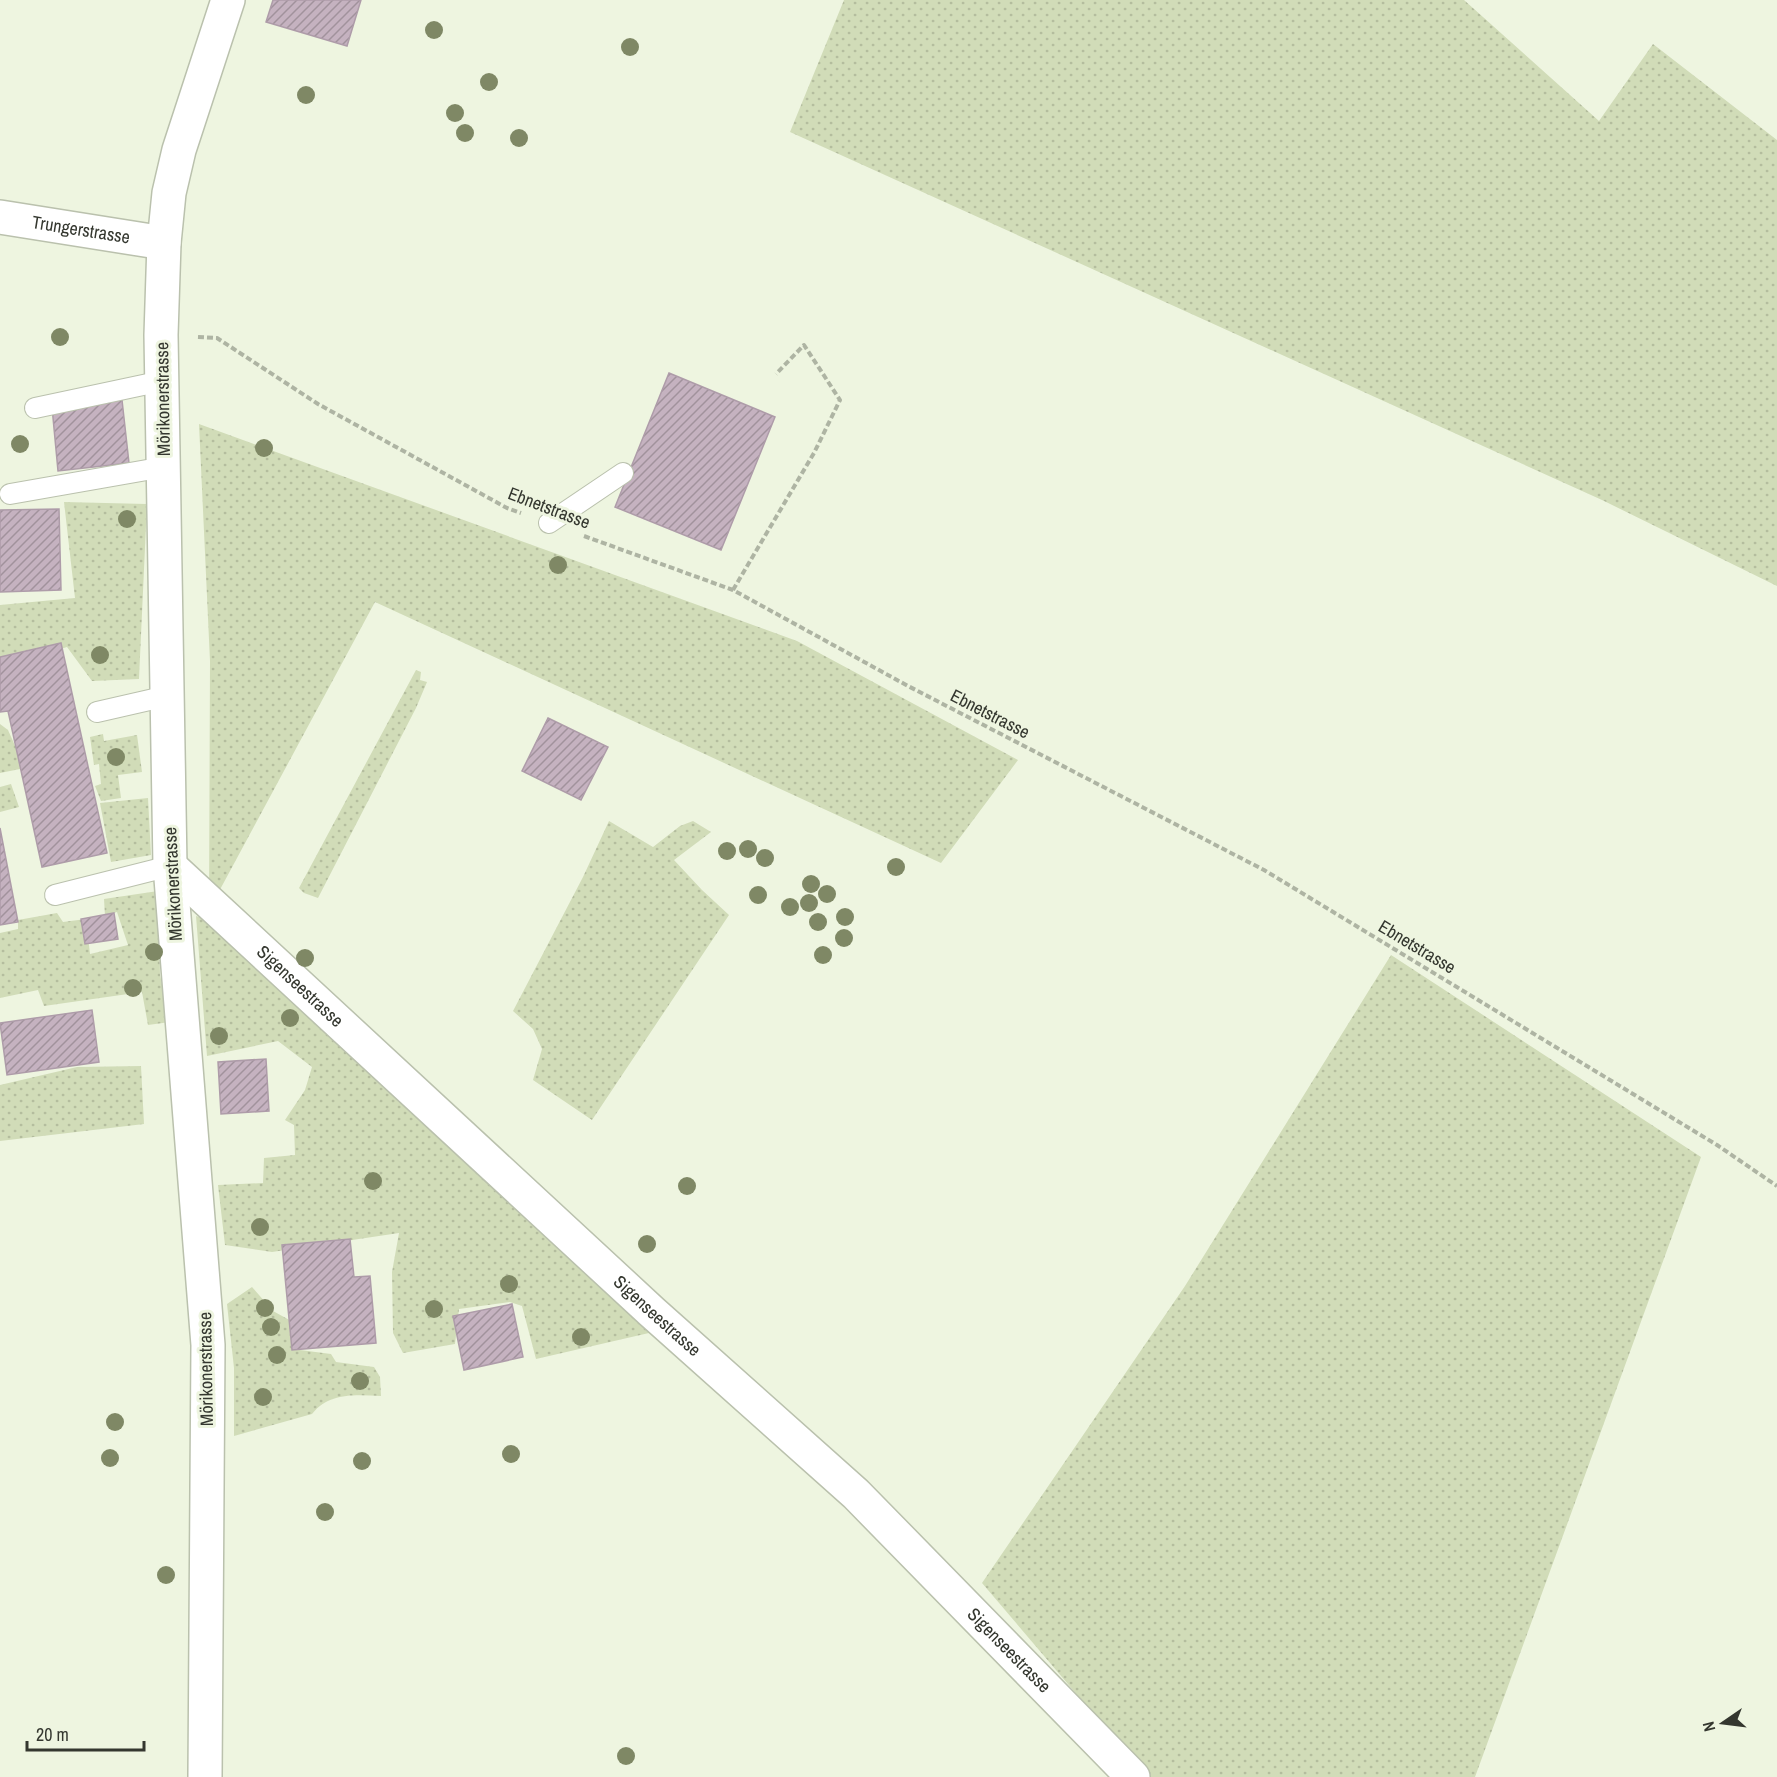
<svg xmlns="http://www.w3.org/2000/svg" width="1777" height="1777" font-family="'Archivo Narrow',sans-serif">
  <defs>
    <pattern id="green-dots" width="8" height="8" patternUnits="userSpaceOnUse" patternTransform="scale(1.5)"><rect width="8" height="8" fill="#d1dcb8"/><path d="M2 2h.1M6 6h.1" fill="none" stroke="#b4bd9e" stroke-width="1.8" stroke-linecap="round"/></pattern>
    <pattern id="building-hatch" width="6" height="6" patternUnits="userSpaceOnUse" patternTransform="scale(1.5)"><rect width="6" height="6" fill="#c5b2c0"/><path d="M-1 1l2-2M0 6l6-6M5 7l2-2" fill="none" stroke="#a1929c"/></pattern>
  </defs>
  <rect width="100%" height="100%" fill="#eef5e0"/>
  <g fill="url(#green-dots)">
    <path d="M844,0H1464L1599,121L1653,44L1777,140V586L1602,500L790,132Z"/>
    <path d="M199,424L797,641L1018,760L941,863L375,602L209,910L210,661Z"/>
    <path d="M64,502L147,504L139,679L92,681L67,647L0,668V605L75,598Z"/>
    <path d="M416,670L421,672L420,680L427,682L416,708L318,898L304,893L299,888Z"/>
    <path d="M0,724L8,730L25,768L0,773Z"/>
    <path d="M103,734L104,741L137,735L142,772L118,775L121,798L101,801L95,786L101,784L99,764L94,765L90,737Z"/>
    <path d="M11,784L19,807L0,812V787Z"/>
    <path d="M148,798L151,855L111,862L100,803Z"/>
    <path d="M609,821L653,847L680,826L693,821L711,832L674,860L702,890L729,915L592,1120L533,1080L542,1049L533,1029L513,1011L583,877Z"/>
    <path d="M158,891L160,975L170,1022L148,1025L142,992L44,1006L38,990L0,998V933L18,929V920L57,913L63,922L86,919L90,954L128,945L117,912L105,916L104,899Z"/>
    <path d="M196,916L235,929L662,1330L536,1359L522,1306L510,1302L459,1309L455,1344L403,1353L393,1333L392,1272L399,1233L272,1252L225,1245L218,1185L263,1183L264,1158L295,1155L294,1125L285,1120L305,1090L312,1067L278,1041L207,1056Z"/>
    <path d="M1391,955L1701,1157L1475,1777H1147L982,1583L1185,1286Z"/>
    <path d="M141,1066L144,1124L0,1141V1085L77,1067Z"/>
    <path d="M252,1287L273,1311L293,1322L300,1350L331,1354L336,1362L374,1367L380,1377L381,1396C355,1395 330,1392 312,1414L234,1436V1368L227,1304Z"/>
  </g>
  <g fill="url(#building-hatch)" stroke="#ae9ca9" stroke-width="1.5">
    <path d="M273,0H361L347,46L266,22Z"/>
    <path d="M669,373L775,417L721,550L615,507Z"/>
    <path d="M122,400L129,463L58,471L52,407Z"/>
    <path d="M59,509L61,590L0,592V510Z"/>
    <path d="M61,643L107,853L42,867L8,711L0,712V657Z"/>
    <path d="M548,718L608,747L581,800L522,771Z"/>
    <path d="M0,828L18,922L0,925Z"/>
    <path d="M114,913L118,939L85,944L81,919Z"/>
    <path d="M92,1010L99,1062L7,1075L0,1023Z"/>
    <path d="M266,1059L269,1111L221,1114L218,1062Z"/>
    <path d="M350,1239L354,1277L370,1276L376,1343L292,1350L282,1245Z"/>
    <path d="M512,1304L523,1357L464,1370L453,1316Z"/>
  </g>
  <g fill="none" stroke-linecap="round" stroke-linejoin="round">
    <g stroke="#bac1ad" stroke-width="22">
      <g id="lane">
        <path d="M35,408L162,381"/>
        <path d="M10,494L164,467"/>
        <path d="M549,523L623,473"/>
        <path d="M97,712L167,696"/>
        <path d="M55,895L170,866"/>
      </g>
    </g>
    <g stroke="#bac1ad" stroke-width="36">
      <g id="street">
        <path id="s1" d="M0,217L164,243"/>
        <path id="s2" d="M170,866L652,1312L856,1494L1133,1777"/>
        <path d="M205,1777L208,1345L170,866L161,335L164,243L169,193L179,150L228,0"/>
      </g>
    </g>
    <g stroke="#aeb4a3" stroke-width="4" stroke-dasharray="6 3" stroke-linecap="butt">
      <path d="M198,337L217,338L318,404L507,508L521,513"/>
      <path d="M584,536L733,590L908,686L1264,870L1717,1145L1777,1186"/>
      <path d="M733,590L814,453L840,400L804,345L776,374"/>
    </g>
    <use href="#lane" stroke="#fff" stroke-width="20"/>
    <use href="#street" stroke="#fff" stroke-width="33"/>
  </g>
  <g fill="#7f8865">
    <circle cx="434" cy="30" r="9"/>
    <circle cx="630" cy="47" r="9"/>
    <circle cx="489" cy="82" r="9"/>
    <circle cx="306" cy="95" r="9"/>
    <circle cx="455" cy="113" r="9"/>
    <circle cx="465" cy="133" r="9"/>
    <circle cx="519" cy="138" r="9"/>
    <circle cx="60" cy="337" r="9"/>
    <circle cx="20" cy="444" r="9"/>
    <circle cx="264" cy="448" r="9"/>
    <circle cx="127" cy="519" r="9"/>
    <circle cx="558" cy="565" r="9"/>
    <circle cx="100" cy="655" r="9"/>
    <circle cx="116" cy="757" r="9"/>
    <circle cx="748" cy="849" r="9"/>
    <circle cx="727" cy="851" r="9"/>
    <circle cx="765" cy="858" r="9"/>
    <circle cx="896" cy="867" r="9"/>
    <circle cx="811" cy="884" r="9"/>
    <circle cx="827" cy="894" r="9"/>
    <circle cx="758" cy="895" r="9"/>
    <circle cx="809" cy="903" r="9"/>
    <circle cx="790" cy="907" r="9"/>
    <circle cx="845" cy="917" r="9"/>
    <circle cx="818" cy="922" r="9"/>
    <circle cx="844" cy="938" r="9"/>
    <circle cx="154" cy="952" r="9"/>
    <circle cx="823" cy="955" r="9"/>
    <circle cx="305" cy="958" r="9"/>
    <circle cx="133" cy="988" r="9"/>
    <circle cx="290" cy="1018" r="9"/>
    <circle cx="219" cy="1036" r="9"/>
    <circle cx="373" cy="1181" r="9"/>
    <circle cx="687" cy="1186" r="9"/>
    <circle cx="260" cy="1227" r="9"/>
    <circle cx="647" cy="1244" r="9"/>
    <circle cx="509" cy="1284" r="9"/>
    <circle cx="265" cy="1308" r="9"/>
    <circle cx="434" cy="1309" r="9"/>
    <circle cx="271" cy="1327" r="9"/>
    <circle cx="581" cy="1337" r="9"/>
    <circle cx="277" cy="1355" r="9"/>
    <circle cx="360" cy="1381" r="9"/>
    <circle cx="263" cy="1397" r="9"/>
    <circle cx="115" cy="1422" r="9"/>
    <circle cx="511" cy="1454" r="9"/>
    <circle cx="110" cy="1458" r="9"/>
    <circle cx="362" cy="1461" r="9"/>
    <circle cx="325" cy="1512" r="9"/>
    <circle cx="166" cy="1575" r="9"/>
    <circle cx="626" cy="1756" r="9"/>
  </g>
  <g text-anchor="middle" stroke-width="6" stroke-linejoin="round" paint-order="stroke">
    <g font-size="18" fill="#34372f" stroke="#eef5e0">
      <text dy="6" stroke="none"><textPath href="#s1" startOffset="82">Trungerstrasse</textPath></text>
      <text transform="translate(163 399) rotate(-91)" y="6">Mörikonerstrasse</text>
      <text transform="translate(549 508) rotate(21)" y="6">Ebnetstrasse</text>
      <text transform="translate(990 714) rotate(27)" y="6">Ebnetstrasse</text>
      <text transform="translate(173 884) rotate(-93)" y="6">Mörikonerstrasse</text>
      <text transform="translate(1417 947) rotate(31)" y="6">Ebnetstrasse</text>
      <text dy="6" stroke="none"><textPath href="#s2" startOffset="177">Sigenseestrasse</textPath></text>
      <text dy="6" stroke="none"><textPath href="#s2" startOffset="663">Sigenseestrasse</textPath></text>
      <text transform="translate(206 1369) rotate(-91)" y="6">Mörikonerstrasse</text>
      <text dy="6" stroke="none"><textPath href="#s2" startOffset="1149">Sigenseestrasse</textPath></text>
    </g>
  </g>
  <g transform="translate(1723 1723) rotate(256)" stroke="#eef5e0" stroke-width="4.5" paint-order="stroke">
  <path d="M0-4.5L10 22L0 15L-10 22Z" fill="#34372f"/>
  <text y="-9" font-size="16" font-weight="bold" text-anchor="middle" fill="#34372f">N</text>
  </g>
  <path d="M27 1741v9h117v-9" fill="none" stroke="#34372f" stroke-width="3"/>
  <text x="36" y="1741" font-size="18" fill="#34372f" stroke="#eef5e0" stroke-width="4.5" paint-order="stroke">20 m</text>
</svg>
